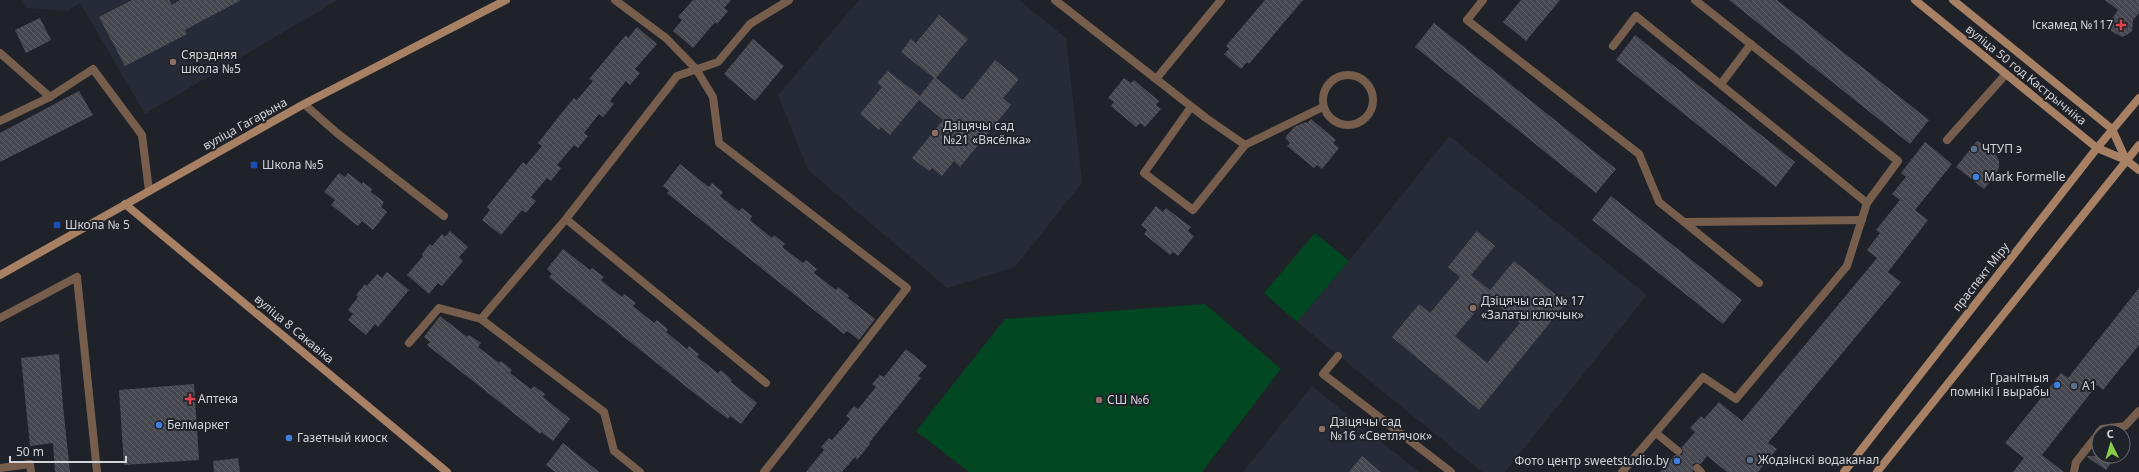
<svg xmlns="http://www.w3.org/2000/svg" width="2139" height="472" font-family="'Noto Sans',sans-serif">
  <defs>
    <pattern id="building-back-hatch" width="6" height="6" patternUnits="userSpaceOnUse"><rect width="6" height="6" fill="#474750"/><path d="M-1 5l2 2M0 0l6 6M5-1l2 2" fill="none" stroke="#616169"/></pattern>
  </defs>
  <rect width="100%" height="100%" fill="#202229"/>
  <g fill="#272a37">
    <path d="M22,0H338L145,114L80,3L67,11L26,8Z"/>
    <path d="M859,0H1019L1066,38L1082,183L1015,267L947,288L808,170L778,95Z"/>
    <path d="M1449,136L1647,295L1505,472H1482L1297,322L1349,261Z"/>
    <path d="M1312,386L1419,472H1243Z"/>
  </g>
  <g fill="#004722">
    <path d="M1315,233L1349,261L1297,322L1264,293Z"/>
    <path d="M1205,304L1281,369L1202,472H969L916,431L1005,319Z"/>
  </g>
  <g fill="url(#building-back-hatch)" fill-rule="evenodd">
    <path d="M132,0H169L172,5L180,0H241L185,30L187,34L125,66L99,17Z"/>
    <path d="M693,0H731L724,8L728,11L717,24L715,22L693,48L673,31L682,20L678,17Z"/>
    <path d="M1265,0H1303L1249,64L1247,62L1241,69L1224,54L1229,49L1226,46Z"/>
    <path d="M1521,0H1560L1526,41L1503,22Z"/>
    <path d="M1729,0H1777L1929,120L1910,144Z"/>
    <path d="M2105,0H2139V13L2133,20L2132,31L2127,35L2122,37L2111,31V20L2118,10Z"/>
    <path d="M939,15L968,39L936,78L963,100L995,60L1019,79L1003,98L1011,105L960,167L954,161L942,176L932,168L929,171L912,158L943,120L919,100L890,135L881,127L879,130L860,114L882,87L877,83L888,71L920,96L934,78L901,52L911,39L916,43Z"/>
    <path d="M40,18L51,40L26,53L15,30Z"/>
    <path d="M1434,23L1616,169L1596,193L1415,47Z"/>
    <path d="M637,27L657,44L635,69L640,73L630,85L626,81L610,101L614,104L603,117L599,114L584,133L588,136L578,148L574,145L557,165L561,168L551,181L547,178L531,197L536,201L526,213L522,210L501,235L482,220L490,210L487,207L523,162L526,165L542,146L538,143L560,115L574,98L577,100L593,81L589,79L626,35L628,38Z"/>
    <path d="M1635,35L1795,162L1776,187L1616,60Z"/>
    <path d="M753,39L784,66L755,101L724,74Z"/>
    <path d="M1124,78L1131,83L1134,80L1159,101L1156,105L1161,109L1145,127L1140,123L1136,127L1111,106L1114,102L1108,98Z"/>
    <path d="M79,91L93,115L0,162V133Z"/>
    <path d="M1311,119L1336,140L1333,143L1339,148L1322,169L1317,165L1314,168L1287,146L1290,143L1285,138L1294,127L1306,122L1307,123Z"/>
    <path d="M1977,141L1993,149L1999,161V167L1996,175L1984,189L1956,167Z"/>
    <path d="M1925,142L1952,164L1915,210L1928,220L1888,272L1901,282L1768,443L1777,449L1758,472H1727L1707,456L1701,464L1696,463L1693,464V472H1660L1675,455H1682L1683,452L1682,447L1695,432L1690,428L1701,416L1704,419L1719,402L1742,421L1877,258L1867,250L1880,233L1876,230L1900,200L1892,194L1906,177L1901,173Z"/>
    <path d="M680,164L709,187L712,183L723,192L720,196L739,211L742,208L752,216L750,220L772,238L774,235L785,244L782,247L803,263L806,260L817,269L814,273L836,290L838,287L849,296L848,298L875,319L859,340L847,331L844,334L667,193L669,191L663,186Z"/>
    <path d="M339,173L345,177L348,173L362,184L363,182L372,189L371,192L384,202L381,207L387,212L373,230L362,221L358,226L331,205L335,200L324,192Z"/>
    <path d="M1611,196L1742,300L1723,324L1592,220Z"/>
    <path d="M1156,206L1163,212L1166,208L1191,227L1188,231L1194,236L1178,256L1173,252L1170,255L1144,234L1147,230L1141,225Z"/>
    <path d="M450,231L468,247L459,257L463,261L442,286L438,283L429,294L407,275L423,256L422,254L430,244L432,246L442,234L445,237Z"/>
    <path d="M1477,231L1495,246L1471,275L1490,290L1514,261L1566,303L1479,410L1392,337L1419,304L1430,313L1460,277L1448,267ZM1488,297L1520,323L1487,363L1455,336Z"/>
    <path d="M563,249L590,270L592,268L604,277L601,280L622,297L624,294L636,303L633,306L654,323L657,320L668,329L666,332L687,349L689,346L699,354L697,357L718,373L721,370L732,380L731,382L757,403L741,424L730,416L728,419L694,393L549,277L552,274L547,269Z"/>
    <path d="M387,272L409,290L378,327L375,324L366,335L348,320L353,314L348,310L358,297L356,295L365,284L367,286L377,274L382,278Z"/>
    <path d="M2139,288V345L2103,390L2097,385L2042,455L2064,472H2013L2024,458L2005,443L2061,373L2068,378Z"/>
    <path d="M440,316L467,337L469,335L481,343L478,347L499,363L501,361L512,370L510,373L531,389L534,386L545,394L543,397L570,419L553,441L541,432L540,434L427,345L430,342L424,337Z"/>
    <path d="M906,349L927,366L918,376L921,378L869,443L870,444L857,460L855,457L842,472H806L824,450L821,447L829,438L832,440L850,419L846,416L854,406L858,409L876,387L872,384L880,375L884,377Z"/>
    <path d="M59,354L63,406L70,472H55L53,443L30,446L21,358Z"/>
    <path d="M194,384L199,460L124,465L119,390Z"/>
    <path d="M563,443L599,472H555L546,465Z"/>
    <path d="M1362,456L1381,472H1349Z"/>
    <path d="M2116,456L2106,470L2087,457L2088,456Z"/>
    <path d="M238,458L240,472H214L213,461Z"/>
  </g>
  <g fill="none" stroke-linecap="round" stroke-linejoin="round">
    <g stroke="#775e4c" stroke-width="8">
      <path d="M615,0L666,38L696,69L713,97L719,143L907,288C859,349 813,411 764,472"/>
      <path d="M1055,0L1206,118L1245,145"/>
      <path d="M1483,0L1467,20L1639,154L1659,202L1684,222L1862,220"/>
      <path d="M1613,46L1636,16L1867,203"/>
      <path d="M0,53L50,97"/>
      <circle cx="1348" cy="100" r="25"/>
      <path d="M1156,79L1221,0"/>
      <path d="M1721,84L1751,44"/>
      <path d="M304,104L337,133L444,216"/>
      <path d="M1191,107L1144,173L1193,210L1245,145L1323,107"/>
      <path d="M0,121L50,97L93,69L142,135L149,191"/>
      <path d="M1947,140L2006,74"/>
      <path d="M566,219L766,383"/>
      <path d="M1684,222L1759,283"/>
      <path d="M0,318L77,277L97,472"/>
      <path d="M409,343L439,308L481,319"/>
      <path d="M1338,356L1323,374L1451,472"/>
      <path d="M2099,432L2102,429L2125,426L2139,411"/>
      <path d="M1656,433L1678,451"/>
      <path d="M0,468L30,464L31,472"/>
      <path d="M1697,468L1701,472"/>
      <path d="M640,472L614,451L604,412L481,319L566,219L677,76L718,62L750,24L789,0"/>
      <path d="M1622,472L1703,377L1736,399L1847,266L1867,203L1898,161L1695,0"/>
      <path d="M2074,472L2076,462L2099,433"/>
    </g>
    <g stroke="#a88063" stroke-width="8">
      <path d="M1915,0L2097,148L2126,160L2139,170"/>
      <path d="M1953,0L2112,129L2126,160"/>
      <path d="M125,204L447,472"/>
      <path d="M0,275L304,104L506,0"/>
      <path d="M1844,472L2097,148L2139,98"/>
      <path d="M1877,472L2139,145"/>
    </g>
  </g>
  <g fill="#e0444e" stroke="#202229" stroke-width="1.5">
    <path d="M2119 19h4v4h4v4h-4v4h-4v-4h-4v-4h4z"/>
    <path d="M188 393h4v4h4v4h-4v4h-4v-4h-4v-4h4z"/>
  </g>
  <g fill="#8d6e63" stroke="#202229" stroke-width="1.5">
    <circle cx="173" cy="62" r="4"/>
    <circle cx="935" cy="133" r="4"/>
    <circle cx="1473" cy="308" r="4"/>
    <circle cx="1099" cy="400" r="4"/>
    <circle cx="1322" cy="429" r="4"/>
  </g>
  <g fill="#5c6f8a" stroke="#202229" stroke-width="1.5">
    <circle cx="1974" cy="149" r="4"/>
    <circle cx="2074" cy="386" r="4"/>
    <circle cx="1750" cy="460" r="4"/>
  </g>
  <g fill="#1a4fb4" stroke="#202229" stroke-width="1.5">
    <rect x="250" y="161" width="8" height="8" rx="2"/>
    <rect x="53" y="221" width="8" height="8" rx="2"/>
  </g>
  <g fill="#3f7fe0" stroke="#202229" stroke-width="1.5">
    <circle cx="1976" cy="177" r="4"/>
    <circle cx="2057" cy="385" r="4"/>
    <circle cx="159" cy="425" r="4"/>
    <circle cx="289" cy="438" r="4"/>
    <circle cx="1677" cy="461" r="4"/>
  </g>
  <g text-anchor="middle" stroke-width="4" stroke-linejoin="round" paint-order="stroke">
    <g font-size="12" fill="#d2d4d9" stroke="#202229" text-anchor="start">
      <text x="2113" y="29" text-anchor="end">Іскамед №117</text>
      <text x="181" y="59">Сярэдняя<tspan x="181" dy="14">школа №5</tspan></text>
      <text x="943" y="130">Дзіцячы сад<tspan x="943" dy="14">№21 «Вясёлка»</tspan></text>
      <text x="1982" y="153">ЧТУП э</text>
      <text x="262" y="169">Школа №5</text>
      <text x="1984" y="181">Mark Formelle</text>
      <text x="65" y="229">Школа № 5</text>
      <text x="1481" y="305">Дзіцячы сад № 17<tspan x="1481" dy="14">«Залаты ключык»</tspan></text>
      <text x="2049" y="382" text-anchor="end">Гранітныя<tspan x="2049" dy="14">помнікі і вырабы</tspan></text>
      <text x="2082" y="390">A1</text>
      <text x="198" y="403">Аптека</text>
      <text x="1107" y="404">СШ №6</text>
      <text x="1330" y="426">Дзіцячы сад<tspan x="1330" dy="14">№16 «Светлячок»</tspan></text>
      <text x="167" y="429">Белмаркет</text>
      <text x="297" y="442">Газетный киоск</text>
      <text x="1758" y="464">Жодзінскі водаканал</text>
      <text x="1669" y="465" text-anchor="end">Фото центр sweetstudio.by</text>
    </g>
    <g font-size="12" fill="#d2d4d9" stroke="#202229">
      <text transform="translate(2026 75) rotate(39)" y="4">вуліца 50 год Кастрычніка</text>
      <text transform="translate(245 124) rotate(-29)" y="4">вуліца Гагарына</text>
      <text transform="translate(1981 277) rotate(-52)" y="4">праспект Міру</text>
      <text transform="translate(294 329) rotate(40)" y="4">вуліца 8 Сакавіка</text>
    </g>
  </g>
  <g transform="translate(2111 444) rotate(355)"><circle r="19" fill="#202229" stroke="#67696f"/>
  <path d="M0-3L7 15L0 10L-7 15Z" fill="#88cf49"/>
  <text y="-6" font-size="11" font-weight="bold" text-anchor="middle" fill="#d2d4d9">С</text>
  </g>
  <path d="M10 456v6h116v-6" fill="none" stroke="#d2d4d9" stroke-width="2"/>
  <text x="16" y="456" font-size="12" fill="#d2d4d9" stroke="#202229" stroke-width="3" paint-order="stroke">50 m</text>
</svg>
